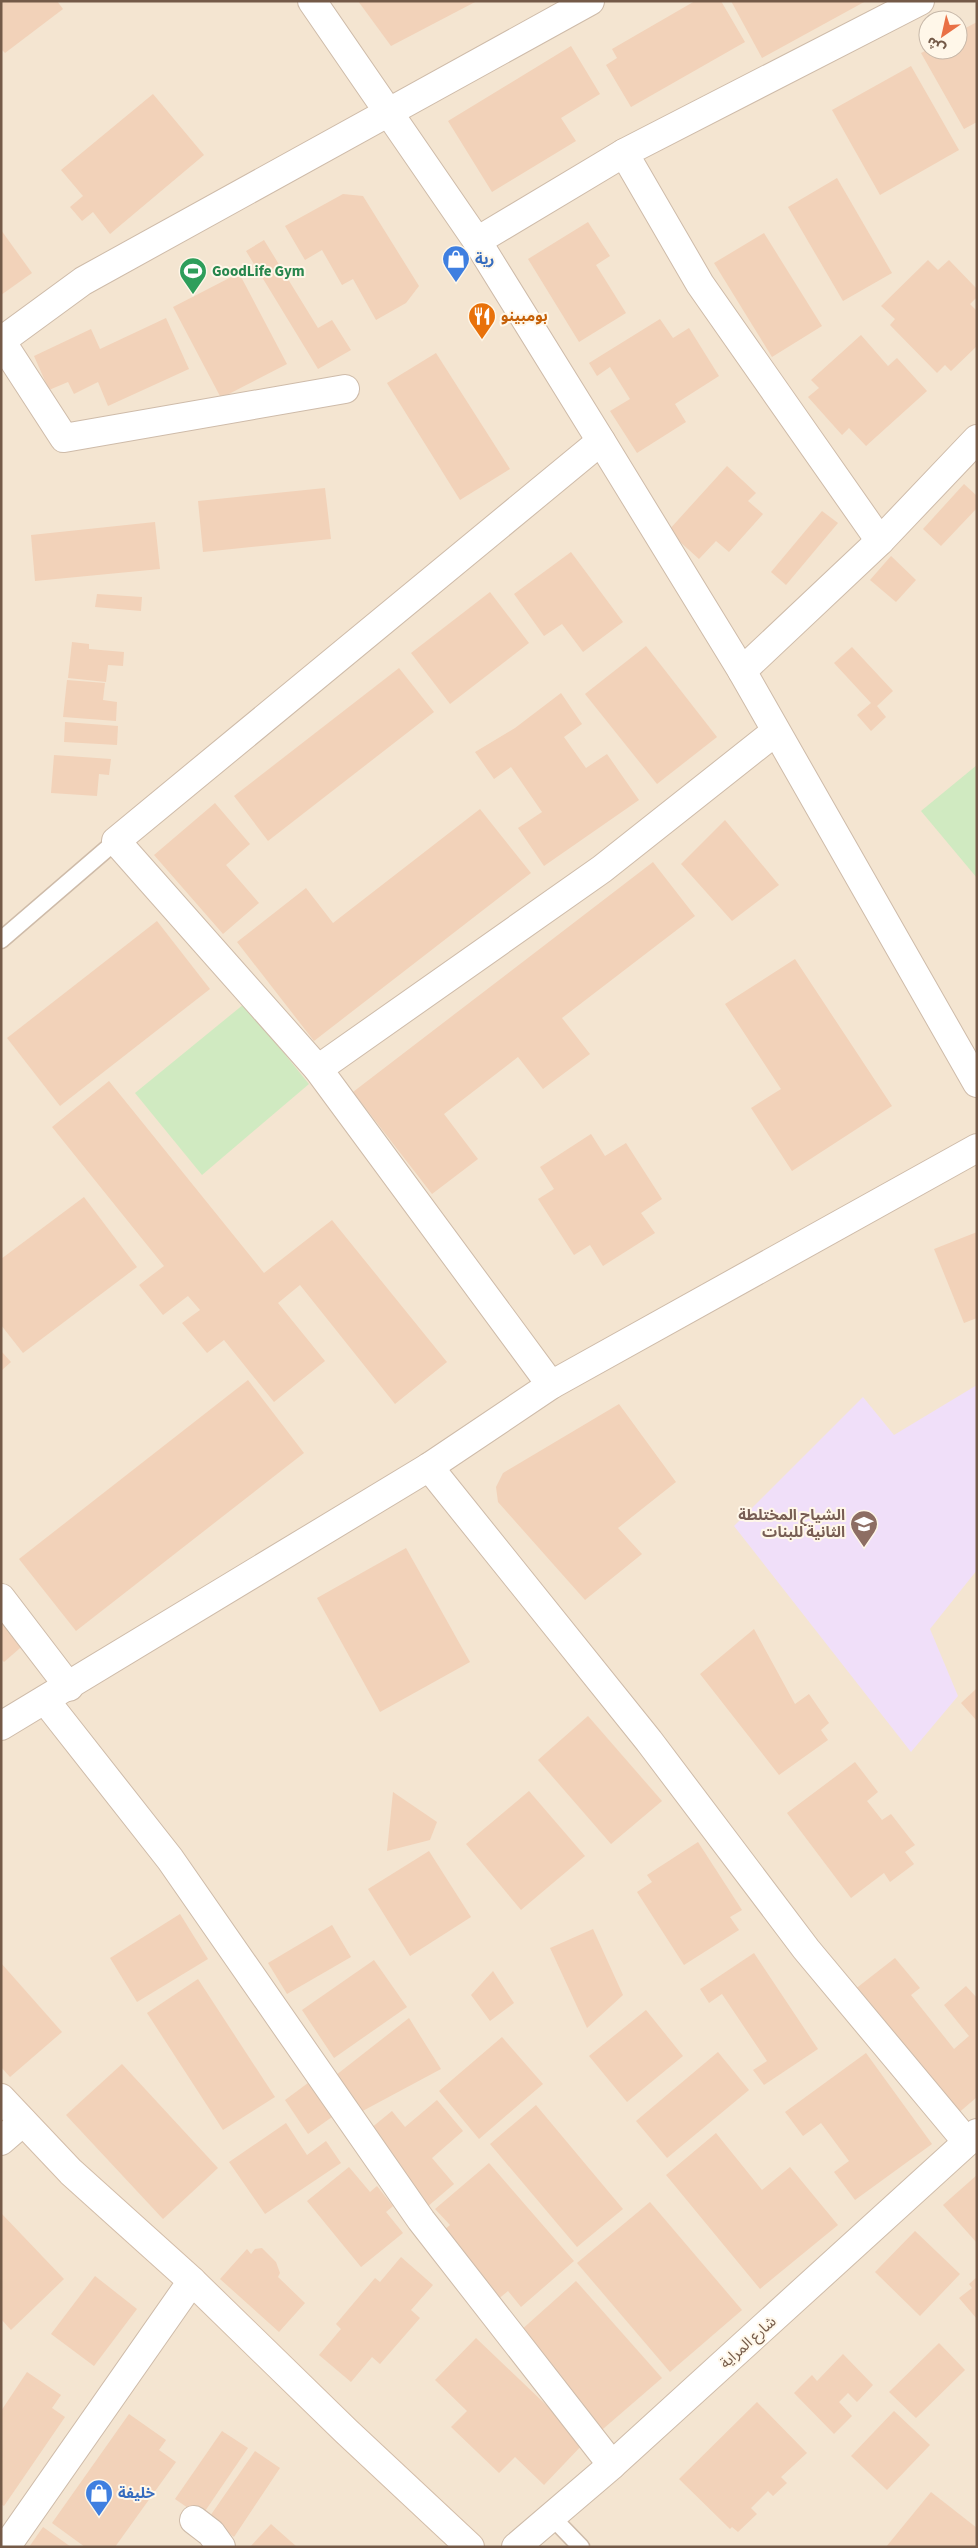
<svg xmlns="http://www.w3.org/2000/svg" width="978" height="2548" font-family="'Source Sans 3','Noto Sans Arabic',sans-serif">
  <rect width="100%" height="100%" fill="#fcf3e2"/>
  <path fill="#f4e5d1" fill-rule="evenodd" d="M1,1H977V2547H1ZM928,20H958V50H928Z"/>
  <path fill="#f0dff9" d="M977,1385V1570L930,1629L958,1696L911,1752L734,1526L863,1397L894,1435Z"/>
  <g fill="#d0eac1">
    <path d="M977,765V878L921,811Z"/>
    <path d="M244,1004L309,1084L202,1175L135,1093Z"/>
  </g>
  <g fill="#f2d2b9">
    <path d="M1,1H57L63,9L5,53L1,49Z"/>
    <path d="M358,1H477L391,46Z"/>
    <path d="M695,1H721L745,42L631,107L606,65L617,58L612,49Z"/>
    <path d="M731,1H866L762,58Z"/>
    <path d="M977,22V122L964,129L921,53L927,50H958V32Z"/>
    <path d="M571,46L600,94L561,118L576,141L492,192L448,121Z"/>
    <path d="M911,66L959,150L880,195L832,110Z"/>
    <path d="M153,94L204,155L110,234L93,212L82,221L70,207L83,196L61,170Z"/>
    <path d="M837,178L892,273L843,301L788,207Z"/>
    <path d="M343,194L363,196L419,286L406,303L376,320L353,279L342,285L322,250L305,260L285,226Z"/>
    <path d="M588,222L610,256L596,265L626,313L579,342L528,259Z"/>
    <path d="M1,230L32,273L1,295Z"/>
    <path d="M764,233L822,326L772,357L714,263Z"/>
    <path d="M264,240L318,328L332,320L351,350L318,369L246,251Z"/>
    <path d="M928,260L938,270L949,260L977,289V297L970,304L977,311V346L951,371L945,365L937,373L890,325L895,319L881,306Z"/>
    <path d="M239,273L287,364L221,398L173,307Z"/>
    <path d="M166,318L189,369L108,406L98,382L74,394L68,382L49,390L34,356L91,329L100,349Z"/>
    <path d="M660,319L673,338L689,328L719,376L675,404L686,422L637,453L610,411L630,399L610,367L597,376L589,363Z"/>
    <path d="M861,335L888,366L897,358L927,391L866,446L849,428L842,435L808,397L819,388L811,380Z"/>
    <path d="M436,353L510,469L460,500L387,383Z"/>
    <path d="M727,466L756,493L748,501L763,514L729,552L716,541L699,559L668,531Z"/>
    <path d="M964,484L977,496V508L941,546L923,529Z"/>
    <path d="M325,488L331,539L203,552L198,501Z"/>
    <path d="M822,511L838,523L786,585L771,572Z"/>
    <path d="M155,522L160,569L35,581L31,535Z"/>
    <path d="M571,552L623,622L583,652L562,624L544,636L514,594Z"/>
    <path d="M891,556L916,580L896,602L870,580Z"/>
    <path d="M490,592L529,643L450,704L411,653Z"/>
    <path d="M97,594L142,597L141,611L95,607Z"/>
    <path d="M72,642L89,644V649L124,652L123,666L108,665L106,682L68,678Z"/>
    <path d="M646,646L717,737L657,784L585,694Z"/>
    <path d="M852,647L893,691L877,706L886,717L871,731L857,715L871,703L834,663Z"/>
    <path d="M399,668L434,712L268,841L234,796Z"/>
    <path d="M67,680L105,683L103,700L117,702L116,721L63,717Z"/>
    <path d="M561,693L582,724L564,737L586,768L607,754L639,800L544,866L518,828L542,812L511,767L494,779L475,752L515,728Z"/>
    <path d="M65,722L118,726L117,745L64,742Z"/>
    <path d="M54,755L111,759L109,775L99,774L97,796L51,793Z"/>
    <path d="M215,803L250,844L226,865L259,903L223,934L154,855Z"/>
    <path d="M480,809L531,873L314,1041L237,942L306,888L333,923Z"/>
    <path d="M725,820L779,885L732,921L681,864Z"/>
    <path d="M653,862L695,916L562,1018L590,1054L543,1089L518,1057L444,1114L478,1159L432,1194L353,1092Z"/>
    <path d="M157,921L210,989L60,1106L7,1038Z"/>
    <path d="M795,959L892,1106L792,1171L751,1108L781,1089L725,1004Z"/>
    <path d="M109,1081L264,1273L332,1220L447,1362L395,1404L300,1285L278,1303L325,1361L274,1402L224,1340L207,1353L182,1323L200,1310L188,1296L163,1315L139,1285L164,1266L52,1127Z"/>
    <path d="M591,1134L605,1156L626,1143L662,1199L641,1213L655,1233L603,1266L590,1245L574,1255L538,1199L554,1189L540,1167Z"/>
    <path d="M84,1197L137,1267L23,1353L1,1325V1259Z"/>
    <path d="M977,1232V1318L964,1323L934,1249Z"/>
    <path d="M1,1351L11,1362L1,1371Z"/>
    <path d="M248,1380L304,1453L76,1631L19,1559Z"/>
    <path d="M619,1404L676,1482L618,1528L642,1554L585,1600L498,1502L496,1487L503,1473Z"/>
    <path d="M406,1548L470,1662L380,1712L317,1598Z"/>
    <path d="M1,1611L27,1642L4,1662L1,1659Z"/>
    <path d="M754,1629L795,1704L809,1694L829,1723L821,1730L828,1740L779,1775L700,1674Z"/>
    <path d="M977,1688V1721L961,1703Z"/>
    <path d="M588,1716L662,1801L611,1844L538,1760Z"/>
    <path d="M855,1762L878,1792L867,1801L882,1820L891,1814L915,1845L905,1852L914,1864L890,1882L884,1873L851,1898L787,1813Z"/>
    <path d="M529,1791L585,1856L521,1910L466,1844Z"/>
    <path d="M393,1792L437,1822L430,1840L387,1851Z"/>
    <path d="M698,1842L742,1910L730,1917L739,1930L684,1965L637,1892L652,1882L647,1875Z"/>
    <path d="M429,1851L471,1917L410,1956L368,1889Z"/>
    <path d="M180,1914L208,1959L137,2002L110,1958Z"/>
    <path d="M332,1925L351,1957L287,1994L268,1963Z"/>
    <path d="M593,1929L623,1995L587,2028L550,1948Z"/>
    <path d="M754,1953L818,2049L764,2085L753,2070L767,2061L722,1994L709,2003L700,1989Z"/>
    <path d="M895,1958L920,1988L911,1995L954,2049L969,2036L944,2005L966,1986L977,1998V2097L956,2115L854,1990Z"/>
    <path d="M374,1960L407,2007L334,2058L302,2010Z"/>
    <path d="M1,1963L62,2032L10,2077L1,2067Z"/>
    <path d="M493,1971L514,2003L490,2021L471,1995Z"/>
    <path d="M198,1979L275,2097L223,2130L147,2013Z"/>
    <path d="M646,2010L683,2056L627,2102L589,2056Z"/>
    <path d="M409,2018L441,2069L357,2114L331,2079Z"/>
    <path d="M502,2037L543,2084L479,2139L439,2091Z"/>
    <path d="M718,2052L749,2090L667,2158L636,2121Z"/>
    <path d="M866,2053L932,2144L855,2200L834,2172L849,2161L821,2123L803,2136L785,2112Z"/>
    <path d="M122,2064L218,2168L163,2219L66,2115Z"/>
    <path d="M308,2083L332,2117L308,2134L285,2100Z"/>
    <path d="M437,2100L463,2131L432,2158L454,2184L427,2207L365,2133L392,2111L405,2127Z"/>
    <path d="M536,2105L623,2209L577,2247L490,2144Z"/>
    <path d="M286,2123L307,2155L326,2141L341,2163L265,2214L229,2162Z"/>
    <path d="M716,2133L762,2190L790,2167L838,2225L760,2289L666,2175Z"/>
    <path d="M489,2163L574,2261L521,2307L508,2291L496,2301L438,2235L450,2225L435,2209Z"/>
    <path d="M349,2167L370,2192L377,2186L393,2206L386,2212L403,2233L361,2267L307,2201Z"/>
    <path d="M977,2175V2243L943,2205Z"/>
    <path d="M650,2202L742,2310L670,2372L577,2263Z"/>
    <path d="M1,2213L64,2279L11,2330L1,2319Z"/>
    <path d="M915,2231L960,2274L920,2316L875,2272Z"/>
    <path d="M262,2248L276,2262L280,2273L278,2277L305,2303L279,2332L220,2279L247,2249L251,2254L255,2249Z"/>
    <path d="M401,2257L433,2285L411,2310L420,2318L380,2364L372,2357L351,2382L319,2355L341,2329L336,2324L375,2278L380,2282Z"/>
    <path d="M95,2276L137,2309L94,2366L51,2334Z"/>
    <path d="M977,2277V2319L959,2298L972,2288L969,2284Z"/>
    <path d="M576,2281L662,2378L596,2435L519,2332Z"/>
    <path d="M476,2338L585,2442L544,2485L515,2457L499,2473L451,2427L467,2411L435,2380Z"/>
    <path d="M939,2343L965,2370L916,2418L889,2392Z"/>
    <path d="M843,2354L873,2385L857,2402L848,2393L839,2402L852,2416L834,2434L794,2393L812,2375L817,2381Z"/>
    <path d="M27,2372L61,2395L52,2408L65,2417L4,2506L1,2504V2411Z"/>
    <path d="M757,2402L807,2453L781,2477L787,2483L773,2496L768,2491L751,2508L757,2514L738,2532L732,2527L730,2529L679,2479Z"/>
    <path d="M894,2411L930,2445L887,2490L851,2456Z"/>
    <path d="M129,2414L166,2440L159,2450L176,2462L115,2547H85L52,2523Z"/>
    <path d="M222,2431L248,2448L201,2517L175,2499Z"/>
    <path d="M255,2451L280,2468L234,2537L208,2519Z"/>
    <path d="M931,2492L977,2528L975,2547H886Z"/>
    <path d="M271,2524L297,2547H250Z"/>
    <path d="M43,2527L71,2547H29Z"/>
  </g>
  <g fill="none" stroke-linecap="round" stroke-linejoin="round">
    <g stroke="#cebba9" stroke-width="19">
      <g id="lane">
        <path d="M1,940L116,841"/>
        <path d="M551,2516L581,2547"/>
      </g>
    </g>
    <g stroke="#cebba9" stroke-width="30">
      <g id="street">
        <path d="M312,1L477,241L601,441L742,671L977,1083"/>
        <path d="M477,241L624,153"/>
        <path d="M345,389L64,438L1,341L83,281L590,1"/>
        <path d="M880,541L700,284L624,153L920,1"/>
        <path d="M742,671L880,541L977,439"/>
        <path d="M318,1069L602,869L775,732"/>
        <path d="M551,1385L318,1069L116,841L601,441"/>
        <path d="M429,1467L649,1741L806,1949L967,2142"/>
        <path d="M1,1598L69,1687"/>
        <path d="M45,1700L170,1859L421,2220L612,2465"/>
        <path d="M1,1726L429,1467L551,1385L977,1148"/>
        <path d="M1,2141L23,2122"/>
        <path d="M194,2520L211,2533L221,2547"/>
        <path d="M6,2547L192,2281"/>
        <path d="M516,2547L612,2465L977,2133"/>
      </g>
    </g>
    <g stroke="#d3bda9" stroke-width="30">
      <path id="secondary" d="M1,2098L71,2172L192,2281L346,2431L470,2547"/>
    </g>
    <use href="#lane" stroke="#fff" stroke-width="16"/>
    <use href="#street" stroke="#fff" stroke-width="28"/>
    <use href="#secondary" stroke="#fff" stroke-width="28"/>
  </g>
  <defs>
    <g id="shop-pin" transform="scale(1.4375)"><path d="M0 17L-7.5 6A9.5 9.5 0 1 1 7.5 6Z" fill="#3f7fe0" stroke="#fff7e9"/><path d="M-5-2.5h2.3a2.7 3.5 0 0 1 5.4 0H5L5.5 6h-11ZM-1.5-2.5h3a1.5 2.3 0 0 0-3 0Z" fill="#fff"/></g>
    <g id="stadium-pin" transform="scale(1.4375)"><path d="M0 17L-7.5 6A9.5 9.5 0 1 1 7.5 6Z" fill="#2e9e5b" stroke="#fff7e9"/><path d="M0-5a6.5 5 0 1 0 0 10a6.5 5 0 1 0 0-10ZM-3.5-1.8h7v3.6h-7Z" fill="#fff"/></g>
    <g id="restaurant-pin" transform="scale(1.4375)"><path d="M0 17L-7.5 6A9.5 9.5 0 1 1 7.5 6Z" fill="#e8710a" stroke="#fff7e9"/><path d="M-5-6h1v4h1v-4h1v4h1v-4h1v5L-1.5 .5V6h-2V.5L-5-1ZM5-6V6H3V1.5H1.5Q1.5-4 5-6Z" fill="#fff"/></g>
    <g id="school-pin" transform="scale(1.4375)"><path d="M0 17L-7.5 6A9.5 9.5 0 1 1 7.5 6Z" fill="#8d6e63" stroke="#fff7e9"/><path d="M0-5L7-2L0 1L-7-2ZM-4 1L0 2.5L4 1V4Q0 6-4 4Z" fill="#fff"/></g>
  </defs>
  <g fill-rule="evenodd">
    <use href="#shop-pin" x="456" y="259"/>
    <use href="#stadium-pin" x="193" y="271"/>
    <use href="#restaurant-pin" x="482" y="316"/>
    <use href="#school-pin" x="864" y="1524"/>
    <use href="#shop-pin" x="99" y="2493"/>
  </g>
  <g text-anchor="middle" stroke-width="4" stroke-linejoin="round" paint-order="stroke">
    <g font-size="15" font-weight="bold" fill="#366cbe" stroke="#fff7e9" text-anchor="start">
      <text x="475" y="264">رية</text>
      <text x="118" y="2498">خليفة</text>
    </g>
    <g font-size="15" font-weight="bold" fill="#27864d" stroke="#fff7e9" text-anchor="start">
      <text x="212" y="276">GoodLife Gym</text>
    </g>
    <g font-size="15" font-weight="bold" fill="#c56008" stroke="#fff7e9" text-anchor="start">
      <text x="501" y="321">بومبينو</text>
    </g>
    <g font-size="15" font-weight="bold" fill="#785e54" stroke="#fff7e9" text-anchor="end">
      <text x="845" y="1520">الشياح المختلطة<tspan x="845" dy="17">الثانية للبنات</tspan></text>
    </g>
    <g font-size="15" fill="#745a48" stroke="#fff7e9">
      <text transform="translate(748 2342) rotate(-42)" y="5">شارع المراية</text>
    </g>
  </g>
  <rect width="978" height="2548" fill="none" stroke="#745a48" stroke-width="5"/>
  <g transform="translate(943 35) rotate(214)"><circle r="24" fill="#fff7e9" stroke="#c7b8a9"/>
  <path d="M0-4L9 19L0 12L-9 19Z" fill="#e97045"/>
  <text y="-8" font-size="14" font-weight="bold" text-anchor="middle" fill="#745a48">ش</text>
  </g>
</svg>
